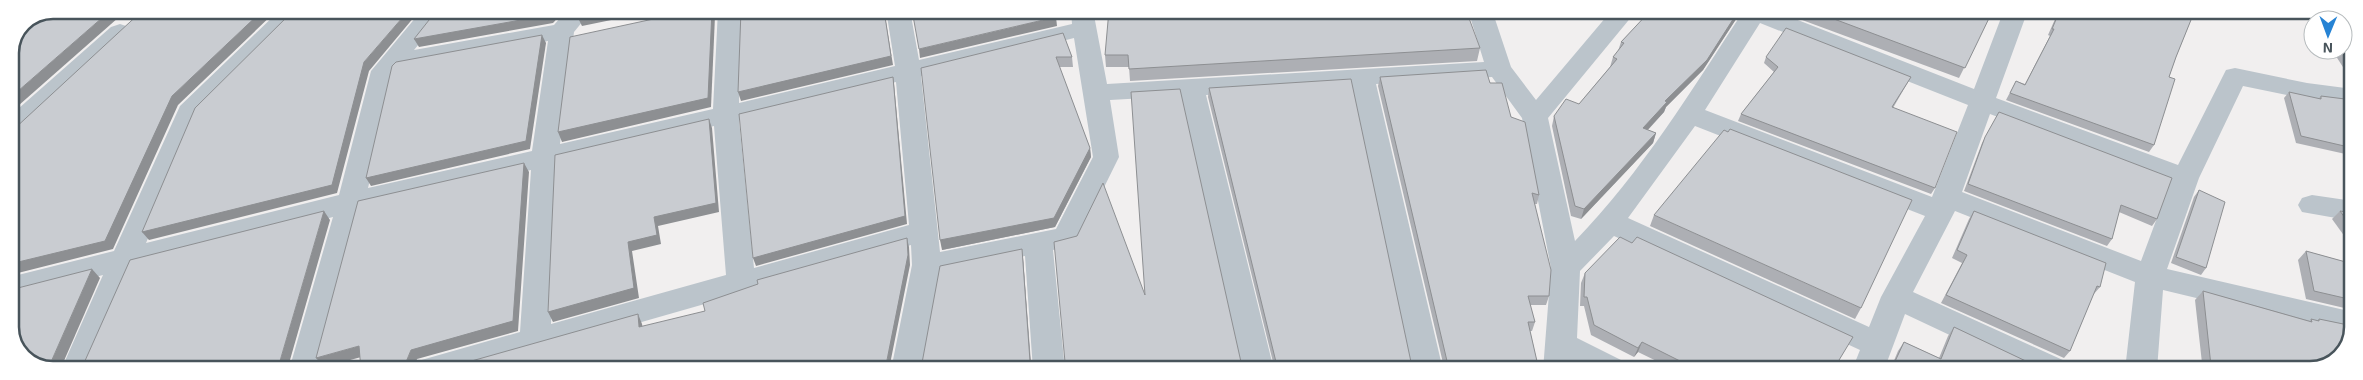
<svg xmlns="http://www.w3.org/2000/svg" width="2363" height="380" font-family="'Exo 2',sans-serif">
  <rect width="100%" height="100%" fill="#f1efef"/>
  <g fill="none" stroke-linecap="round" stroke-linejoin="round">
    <g fill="#bbc4cb" fill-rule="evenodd">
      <path d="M280,10H306L200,116L146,243L339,195L371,71L422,10H447L414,50L554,25L567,10H592L574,32L560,144L713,109L718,10H742L739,103L895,66L886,10H910L919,60L1072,24L1071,10H1093L1107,84L1484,62L1468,10H1492L1511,67L1536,100L1612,10H1637L1548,118L1575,241C1641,173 1692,90 1744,10H1772L1974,89L2004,10H2028L1996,98L2178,165L2226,70L2235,68L2307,83L2353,89V105L2307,99L2243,86L2199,178L2167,269L2353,312V333L2351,335L2163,290L2157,370H2125L2135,282L1955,211L1913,292L2065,361L2070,370H2024L1905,314L1884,370H1852L1860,350L1614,236L1580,271L1577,338L1623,361L1628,370H1583L1575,365V370H1543L1551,268L1522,118L1492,77L1376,84L1443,370H1411L1351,86L1206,95L1274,370H1242L1181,96L1110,100L1119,157L1076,244L1053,250L1065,370H1033L1025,256L940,273L923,370H891L912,265L911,245L474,370H414L418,361L520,332L531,170L363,209L321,370H289L333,217L136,267L92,370H61L103,275L10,299V277L114,251L180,106ZM1760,23L1968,105L1932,197L1705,110ZM1074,38L1093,157L1056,229L940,252L921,76ZM548,41L532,151L368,188L395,73L399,68ZM896,82L909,225L754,268L739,120ZM1990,114L2170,183L2141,261L1962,192ZM714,126L726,275L551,324L558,163ZM1695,126L1925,216L1881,297L1869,327L1628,218Z"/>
      <path d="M120,24L129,27L132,32L129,37L19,137L10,140V116L111,27Z"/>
      <path d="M2312,195L2353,201V221L2302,212L2298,205L2302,198Z"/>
    </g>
  </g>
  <g fill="#adafb4">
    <path d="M1565,10H1610L1604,17H1567Z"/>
    <path d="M1636,10H1742L1703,70L1666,107L1664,112L1648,130L1656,133L1653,143L1581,219L1571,216L1552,126L1554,116L1579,104L1610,67L1613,57L1618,51L1621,42L1645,17H1634Z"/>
    <path d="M1797,10H1993L1959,78L1794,17Z"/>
    <path d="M2059,10H2195L2176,57L2169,77L2154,145L2149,152L2006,100L2016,81L2025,84L2050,36L2048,35Z"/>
    <path d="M2343,31L2353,48V78H2350L2332,50H2343Z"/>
    <path d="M1063,33L1072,57L1073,67H1059L1090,148L1091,157L1055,227L942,250Z"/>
    <path d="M1480,48L1477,61L1130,81L1129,67H1106L1105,55Z"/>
    <path d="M1766,57L1911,77L1893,108L1935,188L1931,194L1738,121L1741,114L1774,72L1764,63Z"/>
    <path d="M1380,77L1490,83L1511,117L1539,195L1537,204H1535L1549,296L1546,305H1530L1535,322L1532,331H1530L1539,370H924L922,363L1023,258L1031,362L1032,363L1065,362L1144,294L1241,362H1273L1208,97L1209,88L1411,362L1443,363L1378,86Z"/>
    <path d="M2289,92L2318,99L2321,96L2353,100V152L2350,155L2296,143L2284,98Z"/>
    <path d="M1999,112L2157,219L2152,226L2119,212L2112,239L2107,246L1964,191L1982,143Z"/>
    <path d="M2199,190L2206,268L2201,275L2171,263L2194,197Z"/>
    <path d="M1974,211L2100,287L2093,295L2070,351L2064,358L1941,303L1962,263L1952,258L1969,219Z"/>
    <path d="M2340,211L2353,213V248L2332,219Z"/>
    <path d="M1654,215L1861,308L1855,319L1650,226Z"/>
    <path d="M2306,251L2353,264V310L2306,299L2298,260Z"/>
    <path d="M1585,273L1834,370H1675L1638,352L1634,357L1591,335L1584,306H1580L1581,283Z"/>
    <path d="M2203,291L2310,321L2311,319L2317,321L2319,319L2353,326L2310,370H2187L2195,361L2202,363L2195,300Z"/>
    <path d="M1954,327L2030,363L2062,370H1890L1898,351L1904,342L1939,358L1948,336Z"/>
  </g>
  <g fill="#8d8f92">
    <path d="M111,10H127L10,113V98Z"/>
    <path d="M263,10H277L178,105L113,249L10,275V264L172,96Z"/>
    <path d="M409,10H420L369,71L337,193L149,240L142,232L364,62Z"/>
    <path d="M554,10H565L553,23L419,47L414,39Z"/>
    <path d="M615,10H660L582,26L578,18Z"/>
    <path d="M712,10H714L715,16L711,107L562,142L558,132Z"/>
    <path d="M884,10L893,65L741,101L738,92Z"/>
    <path d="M1606,10H1610L1604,17Z"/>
    <path d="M1739,10H1742L1703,70L1666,107L1664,112L1640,138L1643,128Z"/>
    <path d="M1056,17L1057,26L920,58L919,49Z"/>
    <path d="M542,35L546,43L530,149L371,186L366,178Z"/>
    <path d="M893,77L894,84L907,224L756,266L753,258Z"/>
    <path d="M709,119L712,128L719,212L658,226L661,244L632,251L639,298L553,322L548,312L628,242L654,217Z"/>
    <path d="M1656,133L1653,143L1581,219L1584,209Z"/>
    <path d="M1090,148L1091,157L1055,227L942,250L940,240Z"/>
    <path d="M524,163L529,172L518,331L417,359L414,370L406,362L411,350Z"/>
    <path d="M324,211L330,220L288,367L300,363L305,370H277L280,361Z"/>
    <path d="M907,238L909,247L910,265L889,369L920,362L922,370H887V360Z"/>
    <path d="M1022,249L1023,258L1031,370L1030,361Z"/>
    <path d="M92,269L100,278L60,370L51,362Z"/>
    <path d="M638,314L642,324L644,336L639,327Z"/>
    <path d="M1642,342L1638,352L1634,357L1638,348Z"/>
    <path d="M359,346L365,356L324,367L316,358Z"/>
    <path d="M926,362L928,370H924L922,363Z"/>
  </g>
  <g fill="#c9ccd1" stroke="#8d8f92">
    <path d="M53,10H111L10,98V53L23,22Z"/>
    <path d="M143,10H263L172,96L105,241L10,264V131L13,130Z"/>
    <path d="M294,10H409L364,62L332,185L142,232L195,108Z"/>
    <path d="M437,10H554L549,15L414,39Z"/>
    <path d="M583,10H615L578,18Z"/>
    <path d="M695,10H712L708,98L558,132L570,37Z"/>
    <path d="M741,10H884L891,56L738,92Z"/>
    <path d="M912,10H1054L1056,17L919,49Z"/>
    <path d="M1109,10H1466L1480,48L1129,69L1128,55H1105Z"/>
    <path d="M1651,10H1739L1707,60L1665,101L1667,102L1643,128L1656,133L1584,209L1575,206L1554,116L1566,99L1579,104L1617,59L1613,57L1624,43L1621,42Z"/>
    <path d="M1810,10H1993L1965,68Z"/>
    <path d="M2060,10H2195L2176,57L2169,77L2175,79L2154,145L2010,93L2016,81L2025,85L2054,29H2052Z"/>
    <path d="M1786,28L1911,77L1892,107L1957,132L1935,188L1741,114L1778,67L1766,57Z"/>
    <path d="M2343,31H2345L2353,48V61L2343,47Z"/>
    <path d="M1063,33L1072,57H1056L1090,148L1054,218L940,240L921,68Z"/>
    <path d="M542,35L526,141L366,178L392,66L396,62Z"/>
    <path d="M1486,70L1490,83H1502L1511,117L1525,122L1539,195L1532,193L1551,270L1549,296H1528L1535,322H1528L1539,370H925L926,362L922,363L940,266L1022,249L1030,361L1032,363L1065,362L1054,242L1077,236L1103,183L1145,295L1131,92L1180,89L1241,362H1276L1209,88L1351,79L1411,362L1445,363L1447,361L1380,77Z"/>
    <path d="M893,77L905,216L753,258L739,114Z"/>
    <path d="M2289,92L2321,99V96L2353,100V148L2301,136Z"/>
    <path d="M1999,112L2172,178L2157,219L2121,205L2112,239L1968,184L1985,137Z"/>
    <path d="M709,119L716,203L654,217L657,235L628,242L634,288L548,312L555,155Z"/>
    <path d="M1730,129L1912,200L1861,308L1654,215L1724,130L1728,132Z"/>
    <path d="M524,163L513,321L411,350L406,362H468L638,314L639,327L705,311L703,303L758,284L757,280L907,238L908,255L887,360L889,362H920L887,370H361L359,346L316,358L358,201Z"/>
    <path d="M2199,190L2225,202L2206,268L2176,257Z"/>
    <path d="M324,211L280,361L282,363H300L277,370H47L22,357L10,332V290L92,269L51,362L84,363L130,260Z"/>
    <path d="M1974,211L2106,263L2100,287L2097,286L2070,351L1946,295L1967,255L1957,250Z"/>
    <path d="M2340,211L2353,213V229Z"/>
    <path d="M1620,237L1632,243L1637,237L1853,337L1833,370H1698L1642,342L1638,348L1594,325L1587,297H1584L1585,273Z"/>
    <path d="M2306,251L2353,264V300L2314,291Z"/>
    <path d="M2203,291L2312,322L2311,319L2319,321V319L2353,326V333L2338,360L2310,370H2194L2195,361L2211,366Z"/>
    <path d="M1954,327L2030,363H2065L2062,370H1891L1904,342L1941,359Z"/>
  </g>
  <path d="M0 0H2363V380H0ZM53 19H2310A34 34 0 0 1 2344 53V327A34 34 0 0 1 2310 361H53A34 34 0 0 1 19 327V53A34 34 0 0 1 53 19Z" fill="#fff" fill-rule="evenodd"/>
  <path fill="none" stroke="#48545b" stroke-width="2.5" d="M53 19H2310A34 34 0 0 1 2344 53V327A34 34 0 0 1 2310 361H53A34 34 0 0 1 19 327V53A34 34 0 0 1 53 19Z"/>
  <g transform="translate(2328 35) rotate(181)"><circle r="24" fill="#ffffff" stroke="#b6bbbd"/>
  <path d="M0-4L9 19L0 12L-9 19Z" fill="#2683d4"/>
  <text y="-8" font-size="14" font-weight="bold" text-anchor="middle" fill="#48545b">N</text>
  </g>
</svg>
